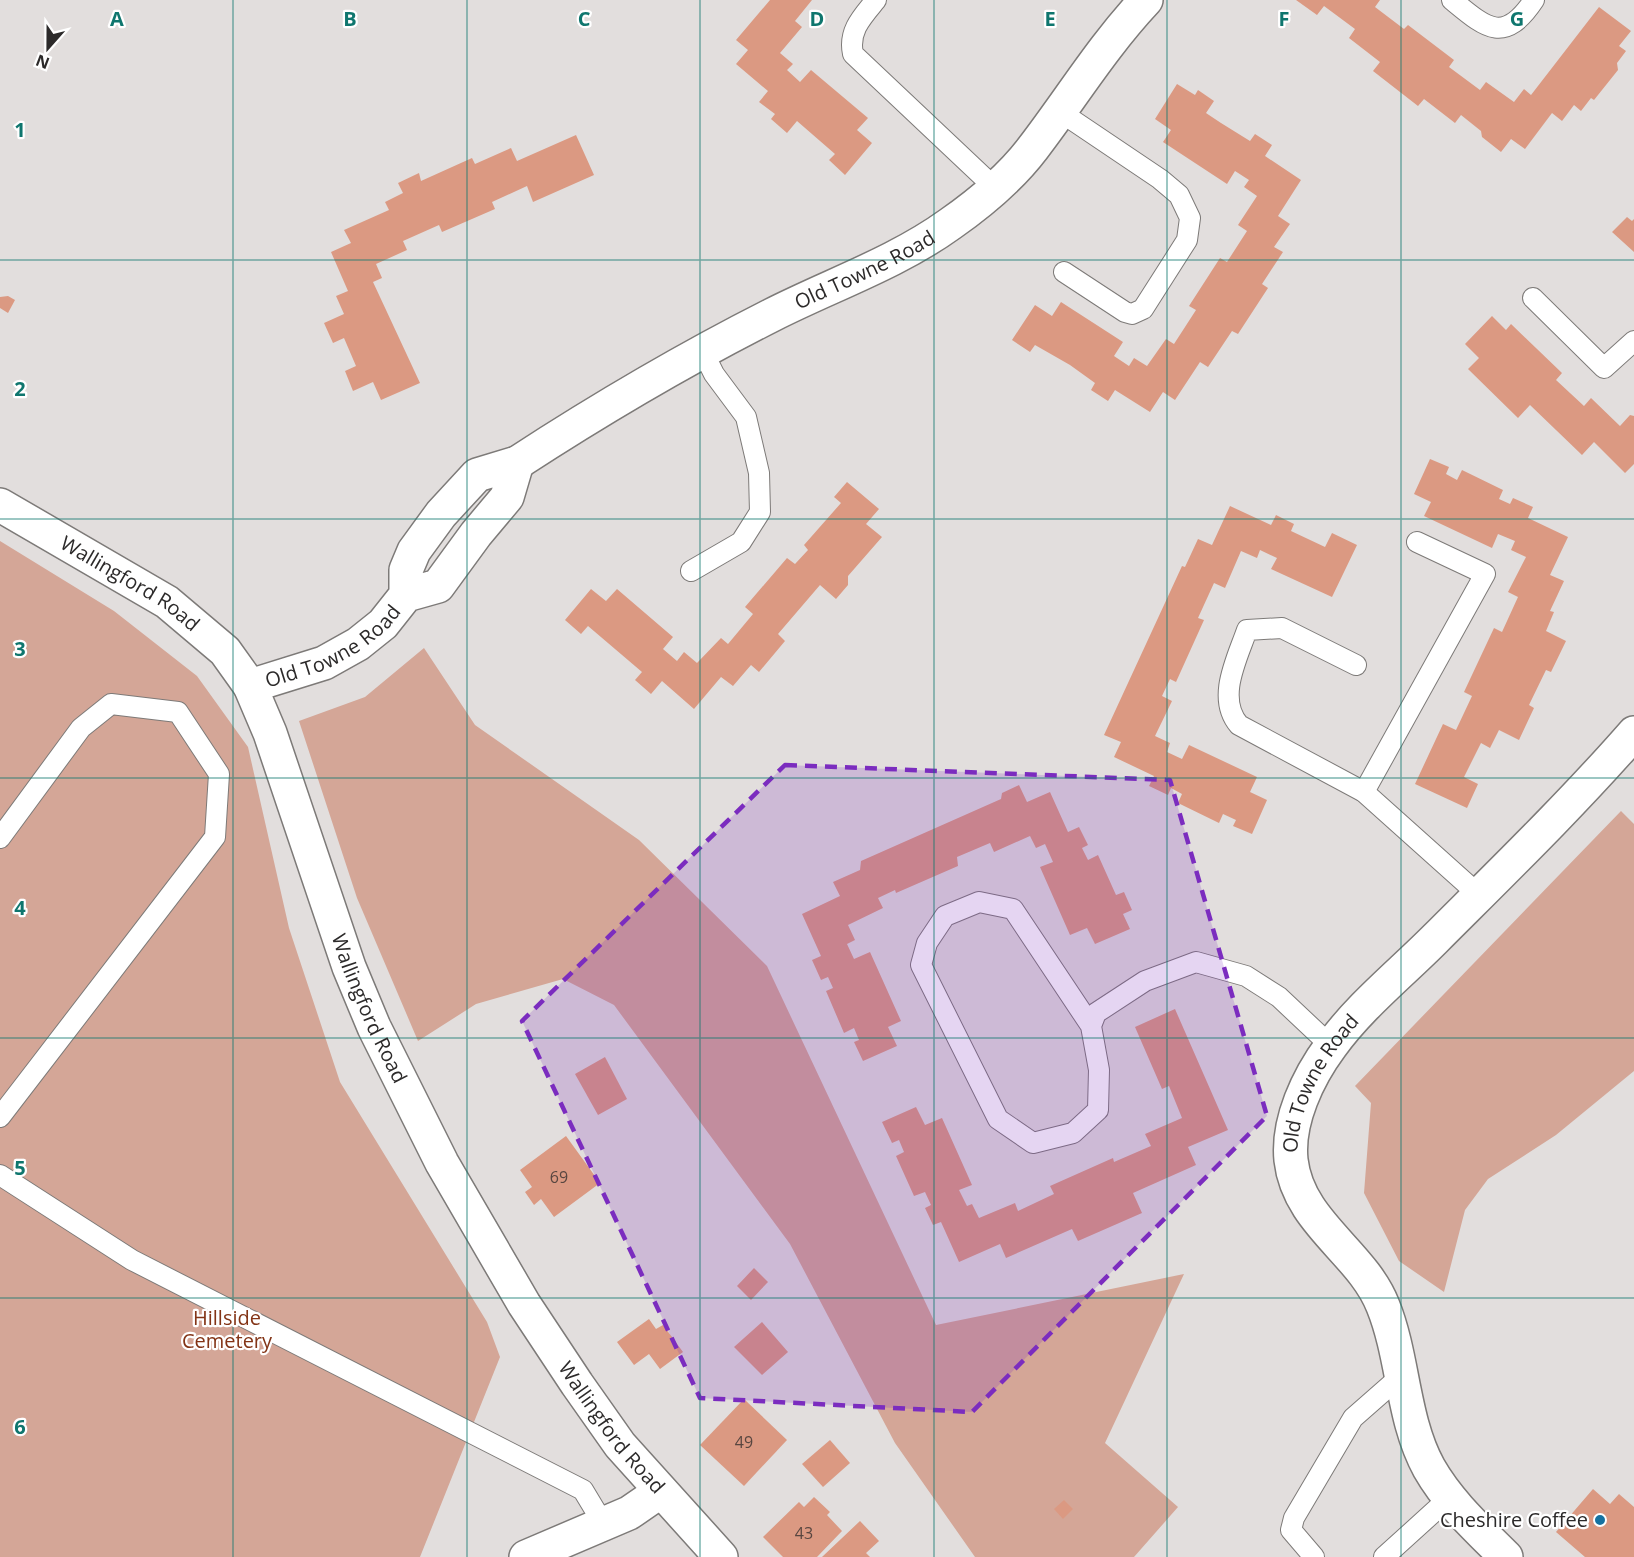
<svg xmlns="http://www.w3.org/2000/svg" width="1634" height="1557" font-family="'Open Sans',sans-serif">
  <rect width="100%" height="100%" fill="#e2dedd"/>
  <g fill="#d4a697">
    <path d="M0,541L114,611L197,676L248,747L289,928L340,1082L487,1322L500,1357L420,1557H0Z"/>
    <path d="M424,648L475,725L639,840L767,966L936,1325L1184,1274L1105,1443L1178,1507L1134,1557H975L895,1443L790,1244L614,1005L563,979L476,1004L418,1041L357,898L299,721L365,697Z"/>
    <path d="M1621,811L1634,824V1071L1556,1135L1488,1179L1465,1210L1444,1292L1399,1261L1364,1193L1371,1103L1355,1086Z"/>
  </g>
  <g fill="#db9982">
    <path d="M770,0H812L795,21L802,27L780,53L793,64L787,70L800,82L811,70L868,118L857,130L872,143L845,175L829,160L835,154L797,121L787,133L771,119L775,114L759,102L768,91L736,64L748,50L736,40Z"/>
    <path d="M1296,0H1380L1375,7L1404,29L1408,25L1454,60L1449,67L1480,90L1486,82L1514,102L1524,89L1531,95L1599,7L1631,31L1619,46L1626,51L1617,63L1618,70L1594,100L1591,98L1581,111L1574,105L1562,121L1552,113L1525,149L1511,139L1501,152L1482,137L1481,131L1461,115L1455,123L1424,99L1418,106L1373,71L1380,62L1349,38L1355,29L1324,6L1317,15Z"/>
    <path d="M1177,84L1195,95L1198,90L1214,101L1206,113L1221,123L1250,141L1255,134L1272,145L1265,156L1301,180L1278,216L1290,224L1274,247L1283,252L1262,284L1268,288L1238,334L1232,331L1208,367L1200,362L1175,400L1163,392L1150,412L1115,390L1108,401L1091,390L1095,383L1070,365L1035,345L1030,352L1012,340L1035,305L1052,316L1061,302L1123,342L1114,356L1129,366L1134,358L1147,366L1166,339L1174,344L1196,310L1189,306L1220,258L1227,262L1247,231L1238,225L1257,196L1244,187L1249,180L1235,171L1227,184L1163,142L1171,130L1155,119Z"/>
    <path d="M576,135L594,175L533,202L527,186L492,202L495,209L442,232L439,225L403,241L407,250L376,264L382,278L373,282L420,383L381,400L373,382L353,391L345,371L356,366L344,338L333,343L324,323L344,314L336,296L348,291L331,252L351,243L344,230L389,210L385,202L403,193L398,183L419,173L421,181L472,158L475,164L511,148L517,161Z"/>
    <path d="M1627,217L1632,221L1634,219V252L1612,232Z"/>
    <path d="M8,296L15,300L8,313L0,308V297Z"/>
    <path d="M1492,316L1506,330L1511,324L1562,373L1556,380L1584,406L1591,398L1620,426L1630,415L1634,416V464L1625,473L1594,442L1582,455L1530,405L1518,418L1468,369L1479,358L1465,344Z"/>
    <path d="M1430,459L1449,467L1446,474L1457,480L1462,470L1503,490L1499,499L1510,504L1513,498L1533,507L1528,518L1568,537L1550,575L1564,581L1550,611L1554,612L1546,631L1566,641L1551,672L1546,670L1529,705L1534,708L1519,740L1499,730L1490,748L1481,743L1464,777L1478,784L1467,808L1415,784L1443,724L1456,730L1472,696L1464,692L1494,628L1502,632L1518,597L1508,592L1526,557L1511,550L1515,541L1498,534L1492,548L1424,516L1431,502L1414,494Z"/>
    <path d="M847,482L879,509L866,524L882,537L848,576V585L836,599L820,585L778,634L785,641L759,672L751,665L733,686L721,677L694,709L662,681L651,694L635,680L642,672L588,626L581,634L565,620L591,589L606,601L617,589L673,637L663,649L677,661L684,652L697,663L721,638L728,644L753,614L745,607L787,558L795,564L808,550L804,545L841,503L834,497Z"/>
    <path d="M1230,506L1271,525L1276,515L1294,524L1291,531L1325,547L1332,533L1357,545L1332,597L1271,569L1277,558L1260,550L1257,558L1241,551L1225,588L1214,583L1198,618L1204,620L1176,682L1170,679L1162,696L1172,701L1155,736L1170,743L1167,752L1182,759L1189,745L1257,777L1250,792L1267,800L1252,834L1233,826L1236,820L1223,814L1219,823L1178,803L1182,794L1171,788L1168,795L1149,786L1154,776L1114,757L1121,742L1104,735L1182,566L1185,567L1198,539L1212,545Z"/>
    <path d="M1019,785L1027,802L1050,792L1068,832L1079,827L1088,845L1082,848L1088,860L1098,855L1116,895L1124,892L1132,910L1123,914L1130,929L1095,944L1087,928L1070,935L1040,867L1053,862L1045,844L1036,848L1030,836L994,852L990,843L957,857L958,866L896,893L895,890L878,898L883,908L848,925L855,940L847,944L854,959L870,952L901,1021L888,1027L897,1046L863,1061L854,1042L859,1040L854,1028L844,1033L826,991L833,988L828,977L821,980L812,960L821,956L802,914L840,896L833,882L860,870L861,861L1001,799L1002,793Z"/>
    <path d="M1175,1009L1228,1130L1188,1147L1196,1165L1133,1193L1142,1213L1078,1241L1072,1229L1006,1258L1000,1244L959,1262L941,1222L933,1225L925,1208L931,1205L925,1192L914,1196L896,1156L904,1152L899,1140L892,1143L882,1122L916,1107L925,1125L942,1118L972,1185L959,1190L967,1206L972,1204L979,1218L1015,1203L1018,1211L1054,1194L1050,1186L1113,1158L1114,1162L1151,1146L1145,1134L1182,1118L1169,1086L1162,1089L1135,1027Z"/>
    <path d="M605,1057L627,1099L598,1115L575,1074Z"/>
    <path d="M566,1136L600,1183L554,1217L541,1199L534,1205L525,1192L532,1187L520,1170Z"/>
    <path d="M754,1268L768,1282L751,1300L737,1286Z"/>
    <path d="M649,1319L656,1329L663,1325L683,1352L660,1369L649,1354L634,1365L617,1342Z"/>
    <path d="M762,1322L788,1352L762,1375L734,1347Z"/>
    <path d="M744,1399L787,1440L744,1486L700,1445Z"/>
    <path d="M830,1440L850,1463L823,1487L802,1464Z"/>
    <path d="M1593,1489L1610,1504L1619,1494L1634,1507V1557H1585L1556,1532Z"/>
    <path d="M814,1497L830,1512L827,1515L842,1531L817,1557H783L763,1537L799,1502L804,1507Z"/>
    <path d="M1064,1500L1073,1509L1063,1519L1054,1509Z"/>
    <path d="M860,1521L879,1541L866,1553L870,1557H822Z"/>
  </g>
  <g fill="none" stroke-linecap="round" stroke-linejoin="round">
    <g stroke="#7d7a78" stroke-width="22">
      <g id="lane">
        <path d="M876,0C862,17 848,31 853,54L995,188"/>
        <path d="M1452,0C1486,28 1504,45 1534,0"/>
        <path d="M1059,111L1160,179L1179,195L1190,218L1187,240L1143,309L1132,314L1125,312L1064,272"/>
        <path d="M1533,298L1604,368L1634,341"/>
        <path d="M691,571L741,542L760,512L759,473L746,417L714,374L702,350"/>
        <path d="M1356,665L1282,628L1247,630C1237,659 1216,698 1239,725L1364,792L1479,895"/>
        <path d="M1364,792L1485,574L1417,542"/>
        <path d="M0,838L81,728L111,704L178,712L219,774L215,837L0,1117"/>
        <path d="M1091,1026L1013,909L979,902L945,916L927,943L921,965L998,1119L1033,1143L1073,1133L1098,1110L1099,1070L1091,1026L1096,1013L1145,981L1196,962L1246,976L1279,997L1331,1046"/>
        <path d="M0,1175L132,1260L583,1490L604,1525"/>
        <path d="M1314,1557L1291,1530L1294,1518L1353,1418L1402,1375"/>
        <path d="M1384,1557L1448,1499"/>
      </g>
    </g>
    <g stroke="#7d7a78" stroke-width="36">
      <g id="street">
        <path id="s1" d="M517,463C600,409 683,360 772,315C831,285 896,263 950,224C980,203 1011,177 1033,148C1072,97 1102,47 1146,0"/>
        <path id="s2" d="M250,686L324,663L358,644L383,624L406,595L438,586L476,534L507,497L517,463L477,475L441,514L414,551L406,570V595"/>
        <path d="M526,1557L629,1513L661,1491"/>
        <path id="s3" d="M1506,1557C1478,1529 1449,1503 1429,1468C1402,1419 1404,1358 1383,1306C1362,1252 1298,1223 1291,1160C1287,1121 1308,1077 1331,1046C1359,1007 1400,974 1434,940C1502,872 1571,805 1634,733"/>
      </g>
    </g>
    <g stroke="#7d7a78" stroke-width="36">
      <g id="secondary">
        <path id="s4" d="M0,505L167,602L225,651L250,686L270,733L349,967L374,1027L442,1163L524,1304L577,1384L620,1445L721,1557"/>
      </g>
    </g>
    <use href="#lane" stroke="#fff" stroke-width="20"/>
    <use href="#street" stroke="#fff" stroke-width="33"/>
    <use href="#secondary" stroke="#fff" stroke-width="33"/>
  </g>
  <path fill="#7b2cbf" fill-opacity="0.2" stroke="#7b2cbf" stroke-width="4.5" stroke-dasharray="12 8" stroke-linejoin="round" d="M785,765L1170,780L1267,1116L972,1412L700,1398L522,1021Z"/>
  <path fill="none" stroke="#0f766e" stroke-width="1.5" stroke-opacity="0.55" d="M233,0V1557M467,0V1557M700,0V1557M934,0V1557M1167,0V1557M1401,0V1557M0,260H1634M0,519H1634M0,778H1634M0,1038H1634M0,1298H1634"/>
  <circle fill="#1672a1" stroke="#fff" stroke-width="2" cx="1600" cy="1520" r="6"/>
  <g text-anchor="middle" stroke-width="4.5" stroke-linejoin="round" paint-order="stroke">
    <g font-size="16" fill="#584640">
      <text x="559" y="1183">69</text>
      <text x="744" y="1448">49</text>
      <text x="804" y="1539">43</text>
    </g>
    <g font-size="20" fill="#2c2a2a" stroke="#fff">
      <text dy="7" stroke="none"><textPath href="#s1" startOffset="398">Old Towne Road</textPath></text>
      <text dy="7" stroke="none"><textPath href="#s4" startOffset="152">Wallingford Road</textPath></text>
      <text dy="7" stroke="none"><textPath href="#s2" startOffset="93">Old Towne Road</textPath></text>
      <text dy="7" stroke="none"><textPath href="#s4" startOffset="656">Wallingford Road</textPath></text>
      <text dy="7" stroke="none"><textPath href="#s3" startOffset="546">Old Towne Road</textPath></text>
      <text dy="7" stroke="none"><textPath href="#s4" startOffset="1142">Wallingford Road</textPath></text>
    </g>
    <g font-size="20" fill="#833416" stroke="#fff">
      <text x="227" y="1325">Hillside<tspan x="227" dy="23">Cemetery</tspan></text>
    </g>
    <g font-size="20" fill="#2c2a2a" stroke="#fff" text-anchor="end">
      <text x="1588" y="1527">Cheshire Coffee</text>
    </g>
  </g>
  <g font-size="20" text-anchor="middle" font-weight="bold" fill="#0f766e" stroke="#fff" stroke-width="4.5" stroke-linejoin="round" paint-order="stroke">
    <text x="117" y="26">A</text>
    <text x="350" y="26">B</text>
    <text x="584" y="26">C</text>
    <text x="817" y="26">D</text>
    <text x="1050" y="26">E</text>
    <text x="1284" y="26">F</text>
    <text x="1517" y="26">G</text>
    <text x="20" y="137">1</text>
    <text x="20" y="396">2</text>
    <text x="20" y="656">3</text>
    <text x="20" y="915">4</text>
    <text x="20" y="1175">5</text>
    <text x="20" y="1434">6</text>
  </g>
  <g transform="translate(48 48) rotate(201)" stroke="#ffffff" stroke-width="4.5" paint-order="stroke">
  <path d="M0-4.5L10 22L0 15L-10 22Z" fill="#2c2a2a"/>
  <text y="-9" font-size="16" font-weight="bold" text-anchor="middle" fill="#2c2a2a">N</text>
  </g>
</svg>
